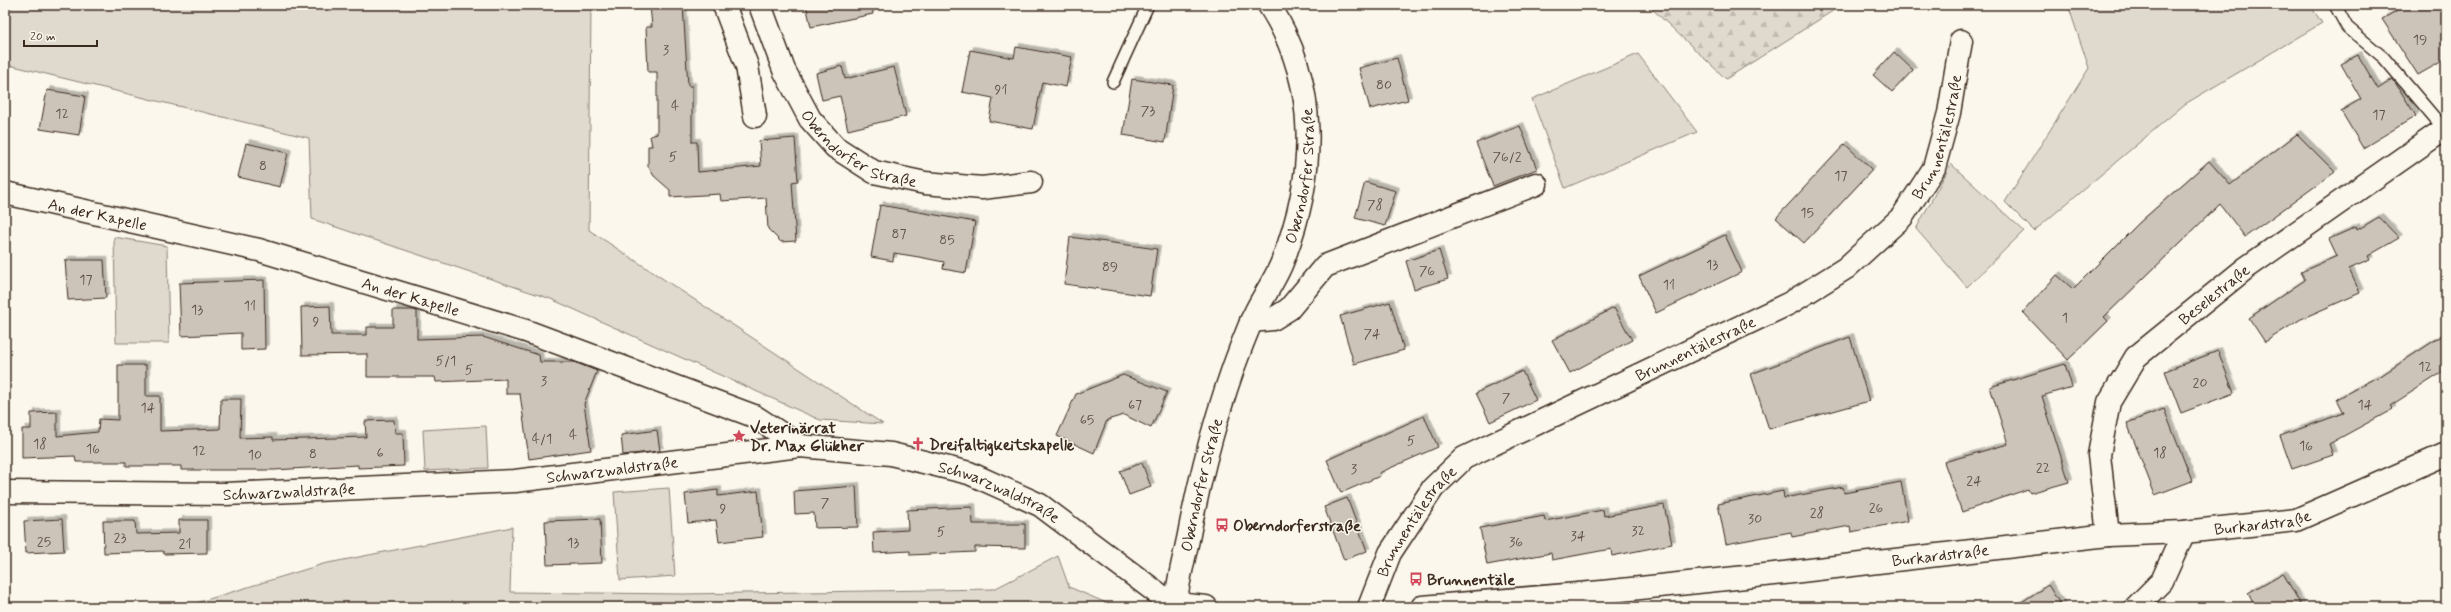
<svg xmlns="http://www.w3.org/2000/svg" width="2451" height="612" font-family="Mynerve,sans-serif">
  <defs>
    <pattern id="forest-firs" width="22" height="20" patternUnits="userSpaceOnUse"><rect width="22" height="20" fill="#dfd9ce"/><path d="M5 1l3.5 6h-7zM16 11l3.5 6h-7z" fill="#c0bab0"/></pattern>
    <filter id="shadow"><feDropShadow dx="3.5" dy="-3.5" stdDeviation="0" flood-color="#0004"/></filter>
  </defs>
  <rect width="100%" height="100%" fill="#fbf7ec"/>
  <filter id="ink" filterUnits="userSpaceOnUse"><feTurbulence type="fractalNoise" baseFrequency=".025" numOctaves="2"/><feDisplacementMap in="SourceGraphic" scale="8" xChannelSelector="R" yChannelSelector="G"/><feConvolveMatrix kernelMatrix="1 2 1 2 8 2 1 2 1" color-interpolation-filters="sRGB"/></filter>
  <g filter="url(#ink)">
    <g fill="#dfd9ce" stroke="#8d8276">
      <path d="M5,5H591L589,230L883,424L820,420L551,299L312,219L309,138L5,64Z"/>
      <path d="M2068,5H2310L2322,23L2185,104L2034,231L2005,202L2089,68Z"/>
      <path d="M1638,54L1697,132L1565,188L1532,99Z"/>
      <path d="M1951,164L2024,231L1967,287L1916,229Z"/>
      <path d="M114,237L167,246L169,343H116Z"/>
      <path d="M486,426L488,468L425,471L423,430Z"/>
      <path d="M669,488L675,576L620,580L614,492Z"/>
      <path d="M512,527L510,592L683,594L994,589L1058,556L1069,587L1116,607H183L323,564Z"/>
    </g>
    <path fill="url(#forest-firs)" stroke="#8d8276" d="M1648,5H1842L1726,79Z"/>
    <g fill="#ccc4b9" stroke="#3b2a1e" filter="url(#shadow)">
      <path d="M650,5H683L688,86H692V142H697L698,172L761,166L759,141L795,138L798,181L792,182L796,241L781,242L768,229L766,198L721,201L720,194L670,197V190L654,176L648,166V146H652L650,136L657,134V72H648L646,27H652Z"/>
      <path d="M806,5H872L873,14L811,27Z"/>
      <path d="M2407,5H2439L2446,16V59L2418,75L2382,19Z"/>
      <path d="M1016,47L1072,57L1066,87L1042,82L1033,129L989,121L993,98L962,92L970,50L1014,58Z"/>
      <path d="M1894,52L1913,70L1892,92L1873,75Z"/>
      <path d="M2358,55L2378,89L2393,79L2416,116L2363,148L2341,111L2361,99L2341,64Z"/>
      <path d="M1397,58L1408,100L1370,109L1359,68Z"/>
      <path d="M842,66L845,79L894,67L906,116L848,130L840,96L822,100L816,73Z"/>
      <path d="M1132,79L1173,85L1165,142L1123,135Z"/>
      <path d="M47,90L85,96L79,135L40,129Z"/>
      <path d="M1520,126L1537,169L1493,186L1476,143Z"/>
      <path d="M2297,134L2335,172L2245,237L2220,204L2104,317L2108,321L2068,360L2023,312L2057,275L2073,289L2139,223L2209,161L2230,185Z"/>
      <path d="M246,143L288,153L280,187L238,177Z"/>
      <path d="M1845,144L1872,170L1804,243L1776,218Z"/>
      <path d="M1365,182L1396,191L1385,226L1355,218Z"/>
      <path d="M880,205L975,222L966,273L943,269L944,262L919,257L894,253L893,261L871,257Z"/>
      <path d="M2379,217L2399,238L2368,256L2370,260L2349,269L2360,293L2301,319L2265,342L2249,318L2305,280L2301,272L2337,256L2329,239L2356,227L2357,230Z"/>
      <path d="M1725,235L1742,272L1656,313L1639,276Z"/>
      <path d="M1070,237L1157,249L1150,296L1064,284Z"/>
      <path d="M1439,250L1448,279L1414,289L1406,261Z"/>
      <path d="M65,260H104L106,298L68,300Z"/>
      <path d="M264,280L265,349L241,350V333L181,336L179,283Z"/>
      <path d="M1390,302L1404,350L1354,364L1340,316Z"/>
      <path d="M330,306L331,335H367V327H393V310H413L417,311V339L483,337L539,355L540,362H574L597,371L584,404L591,450L529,459L520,394H506V379L436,382L435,377H367V354L302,355L301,307Z"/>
      <path d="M1614,308L1632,340L1570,373L1552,340Z"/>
      <path d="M2446,333V370L2390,406L2393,409L2329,444L2333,455L2292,469L2280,436L2344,413L2337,399L2375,378L2376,379Z"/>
      <path d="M1850,337L1869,401L1769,429L1751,374Z"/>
      <path d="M2218,351L2234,393L2181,413L2165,371Z"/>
      <path d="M2065,364L2072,387L2042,396L2069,482L2030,493L2028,489L1962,512L1944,462L2008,444L1990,387Z"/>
      <path d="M118,365H146V396H160V431L220,429L221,399H241L240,438L273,437V440L366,437L365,421L394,420L395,433H403L404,466L358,468V465L274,470H181V466H126V462H76L75,456L22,458V429H31V413L57,412V436L98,432L99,419L118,420Z"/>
      <path d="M1522,371L1536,400L1490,422L1476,393Z"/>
      <path d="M1123,375L1167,392L1151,428L1124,415L1107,420L1094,453L1057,436L1076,394Z"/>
      <path d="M2164,409L2192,481L2155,495L2127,423Z"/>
      <path d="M1424,416L1438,447L1379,473L1380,476L1341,493L1327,460Z"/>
      <path d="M657,430L660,451L623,455L621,435Z"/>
      <path d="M1142,463L1151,487L1129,495L1120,471Z"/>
      <path d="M1901,482L1908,521L1851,532L1850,526L1792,537L1791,532L1726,544L1718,504L1783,491L1784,498L1843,487L1844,493Z"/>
      <path d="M856,486L858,527L815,528L814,513L795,514L794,491Z"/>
      <path d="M718,490V496L758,491L763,537L719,542L716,520L688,523L685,494Z"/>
      <path d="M1347,498L1367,551L1344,560L1324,507Z"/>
      <path d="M1664,505L1672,544L1612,556L1611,549L1552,560L1551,553L1487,565L1480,528L1544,516L1545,521L1603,510L1604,516Z"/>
      <path d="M972,507L973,524H1025V548L975,547V552L910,555V551L874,553L873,532L908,530L907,510Z"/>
      <path d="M62,519L64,551L26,553L24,521Z"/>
      <path d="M600,519L602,563L547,565L545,521Z"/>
      <path d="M179,520H207V553L164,554L163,551L104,553L103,521H135L136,534L179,533Z"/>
      <path d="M2283,573L2302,607H2255L2248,593Z"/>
      <path d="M2048,585L2062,607H2014Z"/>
    </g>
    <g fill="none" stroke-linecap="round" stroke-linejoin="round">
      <g stroke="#3b2a1e" stroke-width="14">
        <g id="lane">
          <path d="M2335,5L2347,27L2384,58L2445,130"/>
          <path d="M1113,82L1148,5"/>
          <path d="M1602,592L1607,607"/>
        </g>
      </g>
      <g stroke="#3b2a1e" stroke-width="25">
        <g id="street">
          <path d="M724,5L747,66L755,116"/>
          <path id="s1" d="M760,5L784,70L810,119L835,147L874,172L925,183L982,188L1031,182"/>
          <path id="s2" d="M5,193L259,250L526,331L754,416L800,446"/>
          <path d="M1251,321L1273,319L1289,309L1325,266L1536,184"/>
          <path id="s3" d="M5,492L225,494L515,481L800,446L891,454L969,473L1040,505L1164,598L1176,604L1206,607"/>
          <path id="s4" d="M2108,535L2099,455L2109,402L2136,357L2246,268L2446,128"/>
          <path id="s5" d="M1369,607L1390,553L1433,488L1464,458L1790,303L1846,268L1902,217L1934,168L1949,113L1961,41"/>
          <path id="s6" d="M1422,607L1602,592L1784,573L2108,535L2184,532L2296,520L2446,454"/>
          <path d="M2136,607L2162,581L2184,532"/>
        </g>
      </g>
      <g stroke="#3b2a1e" stroke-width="25">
        <g id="secondary">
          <path id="s7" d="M1176,607C1175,590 1187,548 1190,529C1204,458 1223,389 1251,322C1259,301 1275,282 1283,260C1316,175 1320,84 1269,5"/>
        </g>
      </g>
      <use href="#lane" stroke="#fbf7ec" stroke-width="11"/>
      <use href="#street" stroke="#fbf7ec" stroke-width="22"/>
      <use href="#secondary" stroke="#fbf7ec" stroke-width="22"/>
    </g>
  </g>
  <defs>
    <g id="sight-bare" transform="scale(1.08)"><path d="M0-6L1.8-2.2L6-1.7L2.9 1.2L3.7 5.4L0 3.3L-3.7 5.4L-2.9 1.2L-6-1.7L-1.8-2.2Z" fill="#d1495b" stroke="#fbf7ec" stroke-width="2.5" paint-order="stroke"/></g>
    <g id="church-bare" transform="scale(1.08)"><path d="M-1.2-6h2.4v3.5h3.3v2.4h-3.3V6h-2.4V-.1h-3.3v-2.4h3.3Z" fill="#d1495b" stroke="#fbf7ec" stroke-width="2.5" paint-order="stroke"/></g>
    <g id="bus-bare" transform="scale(1.08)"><path d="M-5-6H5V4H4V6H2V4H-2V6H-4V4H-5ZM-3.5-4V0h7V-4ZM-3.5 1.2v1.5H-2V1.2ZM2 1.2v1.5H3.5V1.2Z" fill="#d1495b" stroke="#fbf7ec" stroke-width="2.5" paint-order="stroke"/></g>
  </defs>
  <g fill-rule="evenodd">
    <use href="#sight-bare" x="739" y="436"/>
    <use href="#church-bare" x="918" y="444"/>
    <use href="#bus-bare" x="1222" y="525"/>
    <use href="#bus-bare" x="1416" y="579"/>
  </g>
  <g text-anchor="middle" stroke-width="3" stroke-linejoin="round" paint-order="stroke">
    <g font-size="14" fill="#5f5045">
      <text x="2420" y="44">19</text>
      <text x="666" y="54">3</text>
      <text x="1384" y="89">80</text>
      <text x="1001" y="94">91</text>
      <text x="675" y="110">4</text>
      <text x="1148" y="115">73</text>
      <text x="62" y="118">12</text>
      <text x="2379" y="119">17</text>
      <text x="673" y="161">5</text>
      <text x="1507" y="161">76/2</text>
      <text x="263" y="170">8</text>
      <text x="1841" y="180">17</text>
      <text x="1375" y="209">78</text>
      <text x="1807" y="217">15</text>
      <text x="899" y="238">87</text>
      <text x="947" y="244">85</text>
      <text x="1712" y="269">13</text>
      <text x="1110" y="271">89</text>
      <text x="1427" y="275">76</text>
      <text x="86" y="284">17</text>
      <text x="1669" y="289">11</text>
      <text x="250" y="310">11</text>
      <text x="197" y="314">13</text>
      <text x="2065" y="322">1</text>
      <text x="316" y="326">9</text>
      <text x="1372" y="338">74</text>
      <text x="446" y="365">5/1</text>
      <text x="2425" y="371">12</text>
      <text x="469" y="374">5</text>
      <text x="544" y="385">3</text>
      <text x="2200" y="387">20</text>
      <text x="1506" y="402">7</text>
      <text x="1135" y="409">67</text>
      <text x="2365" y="409">14</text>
      <text x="148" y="412">14</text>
      <text x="1087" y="424">65</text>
      <text x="573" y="439">4</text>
      <text x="542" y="443">4/1</text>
      <text x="1411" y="445">5</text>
      <text x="40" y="448">18</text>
      <text x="2306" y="450">16</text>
      <text x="93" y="453">16</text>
      <text x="199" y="455">12</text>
      <text x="380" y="457">6</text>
      <text x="2160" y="457">18</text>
      <text x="313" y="458">8</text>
      <text x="255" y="459">10</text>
      <text x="2043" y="472">22</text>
      <text x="1354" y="473">3</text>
      <text x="1974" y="485">24</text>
      <text x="825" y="507">7</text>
      <text x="1876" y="512">26</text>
      <text x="723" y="513">9</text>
      <text x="1817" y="517">28</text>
      <text x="1755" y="523">30</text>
      <text x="1638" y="535">32</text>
      <text x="941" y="536">5</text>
      <text x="1578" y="540">34</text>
      <text x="120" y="542">23</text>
      <text x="44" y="546">25</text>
      <text x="1516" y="546">36</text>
      <text x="573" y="547">13</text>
      <text x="185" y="548">21</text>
    </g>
    <g font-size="16" fill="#3b2a1e" stroke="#fbf7ec">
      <text dy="6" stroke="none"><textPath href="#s5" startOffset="771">Brunnentälestraße</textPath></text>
      <text dy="6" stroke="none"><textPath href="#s1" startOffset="184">Oberndorfer Straße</textPath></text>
      <text dy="6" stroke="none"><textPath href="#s7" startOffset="452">Oberndorfer Straße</textPath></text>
      <text dy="6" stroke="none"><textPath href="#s2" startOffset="95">An der Kapelle</textPath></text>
      <text dy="6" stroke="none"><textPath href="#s2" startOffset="419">An der Kapelle</textPath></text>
      <text dy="6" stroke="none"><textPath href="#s4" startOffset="287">Beselestraße</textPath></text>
      <text dy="6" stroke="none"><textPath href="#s5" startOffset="435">Brunnentälestraße</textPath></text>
      <text dy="6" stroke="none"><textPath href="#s3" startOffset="608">Schwarzwaldstraße</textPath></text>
      <text dy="6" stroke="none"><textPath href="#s7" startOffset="125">Oberndorfer Straße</textPath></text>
      <text dy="6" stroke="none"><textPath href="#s3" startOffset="284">Schwarzwaldstraße</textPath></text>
      <text dy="6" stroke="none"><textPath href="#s3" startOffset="1004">Schwarzwaldstraße</textPath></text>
      <text dy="6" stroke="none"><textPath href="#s6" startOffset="845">Burkardstraße</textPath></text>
      <text dy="6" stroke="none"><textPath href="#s5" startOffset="99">Brunnentälestraße</textPath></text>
      <text dy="6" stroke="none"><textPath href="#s6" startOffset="521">Burkardstraße</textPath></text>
    </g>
    <g font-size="16" font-weight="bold" fill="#3b2a1e" stroke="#fbf7ec" text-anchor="start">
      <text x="750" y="433">Veterinärrat<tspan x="750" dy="18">Dr. Max Glükher</tspan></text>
      <text x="929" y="450">Dreifaltigkeitskapelle</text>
      <text x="1233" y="531">Oberndorferstraße</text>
      <text x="1427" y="585">Brunnentäle</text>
    </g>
  </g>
  <rect width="2451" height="612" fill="none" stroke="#fbf7ec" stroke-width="20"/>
  <rect x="10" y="10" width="2431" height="592" fill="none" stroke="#3b2a1e" stroke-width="1.5" filter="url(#ink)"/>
  <path d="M24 40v6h73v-6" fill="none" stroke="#3b2a1e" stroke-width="2"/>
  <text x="30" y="40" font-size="12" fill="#3b2a1e" stroke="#fbf7ec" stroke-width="3" paint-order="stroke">20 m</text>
</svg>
